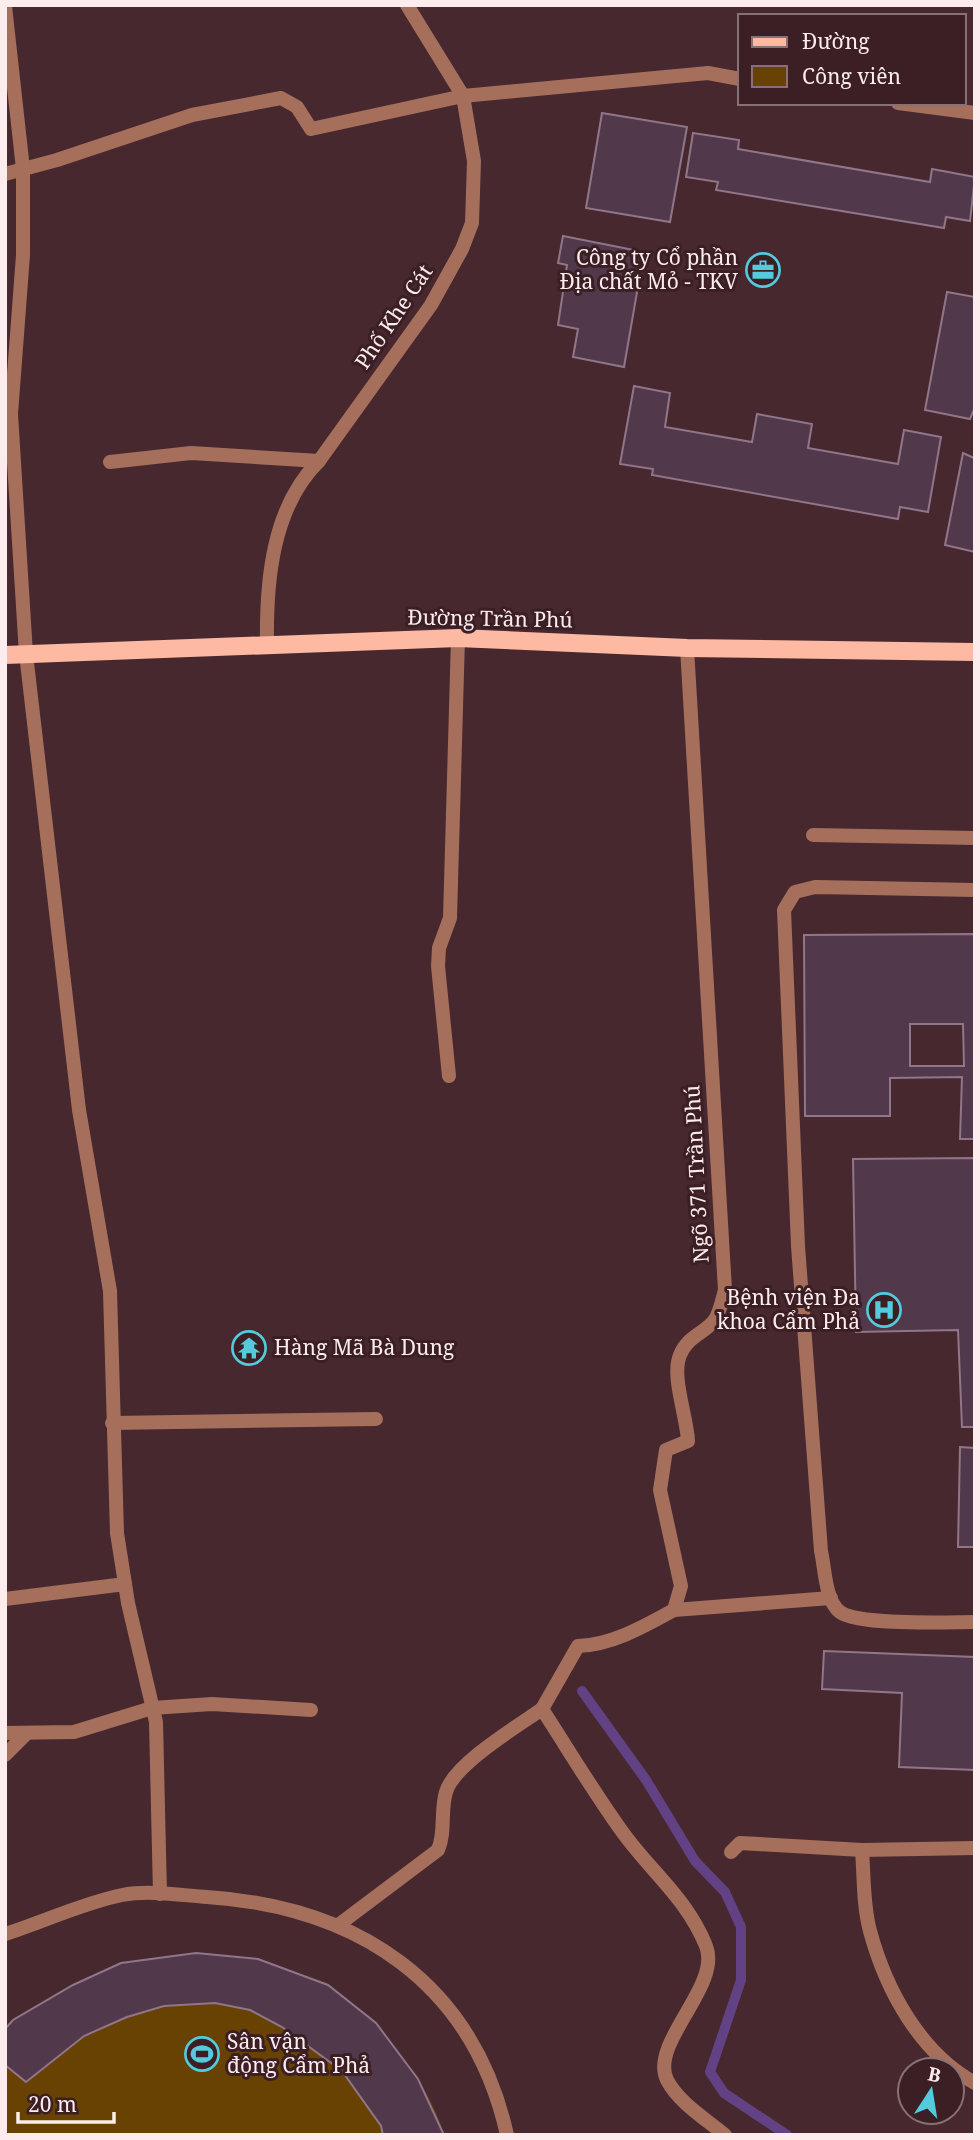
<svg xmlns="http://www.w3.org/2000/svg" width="980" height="2140" font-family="'Noto Serif',serif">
  <rect width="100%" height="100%" fill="#46282e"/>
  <path fill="#674202" d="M196,1953C289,1963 342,1978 400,2055C418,2078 436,2106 444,2135H5V2029L13,2020L73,1985L121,1963Z"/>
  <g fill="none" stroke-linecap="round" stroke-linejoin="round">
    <path stroke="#624284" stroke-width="10" d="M582,1691L646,1780L695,1861L725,1892L741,1927V1980L710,2072L724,2093L787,2135"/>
  </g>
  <g fill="#51394b" stroke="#917589" stroke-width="2" fill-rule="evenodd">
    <path d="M602,113L687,127L670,222L586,208Z"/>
    <path d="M693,133L739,140L738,149L930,182L932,169L975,177L970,221L946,217L944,228L716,190L718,182L686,177Z"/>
    <path d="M563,236L644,252L624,367L573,357L578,329L558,325L567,265L558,263Z"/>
    <path d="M947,292L975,297V407L970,419L925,410Z"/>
    <path d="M634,386L670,393L665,427L752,442L757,414L812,424L808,448L898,464L904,430L941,437L928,512L900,507L898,519L652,475L653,469L620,464Z"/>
    <path d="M975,452V552L945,545L963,453L974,458Z"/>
    <path d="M975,934V1139H960L962,1077L890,1078V1116H805L804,935ZM910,1024H963L964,1066H910Z"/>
    <path d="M975,1158V1427H962L958,1330L856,1332L853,1159Z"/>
    <path d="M960,1447L975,1448V1547H958Z"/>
    <path d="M824,1651L975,1657V1770L899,1767L902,1693L822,1689Z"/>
    <path d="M196,1953L258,1959L328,1985L376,2023L418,2079L444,2135H383L381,2126L342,2071L282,2027L250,2010L215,2003L164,2006L127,2017L84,2036L26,2082L5,2065V2029L13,2020L73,1985L121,1963Z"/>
  </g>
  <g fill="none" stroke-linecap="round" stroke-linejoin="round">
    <g stroke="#a66f5c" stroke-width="14">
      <path d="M898,103L975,113"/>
      <path d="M5,174L57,160L192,115L281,98L297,107L311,129L463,96L708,73L740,79"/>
      <path d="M813,835L975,838"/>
      <path d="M975,890L815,887L795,892L784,910L798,1246L821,1551C825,1568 825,1601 840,1612C859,1626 949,1622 975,1622"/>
      <path d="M449,1076L438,966L439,948L450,918L458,638"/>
      <path d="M112,1423L376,1419"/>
      <path d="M5,1599L125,1584"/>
      <path d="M674,1610L831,1598"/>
      <path d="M542,1709L578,1646C612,1645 645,1626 674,1610L681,1586L660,1490L666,1450L688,1441C687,1417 671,1376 680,1355C687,1337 703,1334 714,1321C720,1313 722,1300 725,1290L687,648"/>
      <path d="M862,1850C864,1875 863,1906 870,1931C886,1990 920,2053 975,2083"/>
    </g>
    <g stroke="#a66f5c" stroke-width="14">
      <path d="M5,6L23,169V255L11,414L26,654L79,1110L110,1291L117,1533L128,1603L156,1722L160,1894"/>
      <path d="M110,462L191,453L319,461"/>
      <path d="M267,644C266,582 272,507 319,461L431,305L462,249L472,223L474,161L463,96L407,5"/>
      <path d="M5,1733L74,1732L152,1708L212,1704L311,1710"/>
      <path d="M5,1755L27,1733"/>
      <path d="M731,1852L740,1843L862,1850L975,1848"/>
      <path d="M337,1926L438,1850C446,1831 440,1812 446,1792C454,1764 518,1726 542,1709C568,1749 593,1791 621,1830C649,1870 687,1898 706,1946C722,1986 649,2043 667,2080C679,2103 706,2119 725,2135"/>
      <path d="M5,1934C43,1922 83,1903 122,1895C149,1890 179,1895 207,1897C357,1907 473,1982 507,2135"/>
    </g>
    <path stroke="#fdb9a1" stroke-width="18" d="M5,655L458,638L687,648L975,652"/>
  </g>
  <defs>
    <g id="office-ring" transform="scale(1.75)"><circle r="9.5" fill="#3b1f24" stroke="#53cbdc" stroke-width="1.5"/><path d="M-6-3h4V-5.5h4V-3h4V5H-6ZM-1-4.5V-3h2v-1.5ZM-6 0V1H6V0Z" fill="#53cbdc"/></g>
    <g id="hospital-ring" transform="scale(1.75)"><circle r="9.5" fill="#3b1f24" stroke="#53cbdc" stroke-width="1.5"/><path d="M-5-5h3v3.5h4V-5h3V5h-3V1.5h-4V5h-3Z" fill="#53cbdc"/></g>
    <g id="temple-ring" transform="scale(1.75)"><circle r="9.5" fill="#3b1f24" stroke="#53cbdc" stroke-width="1.5"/><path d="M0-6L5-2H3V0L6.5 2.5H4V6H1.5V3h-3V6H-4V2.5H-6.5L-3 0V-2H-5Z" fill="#53cbdc"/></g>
    <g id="stadium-ring" transform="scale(1.75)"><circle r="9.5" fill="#3b1f24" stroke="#53cbdc" stroke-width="1.5"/><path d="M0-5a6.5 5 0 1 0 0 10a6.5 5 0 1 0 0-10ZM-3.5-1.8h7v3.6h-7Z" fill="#53cbdc"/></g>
  </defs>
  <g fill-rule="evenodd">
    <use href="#office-ring" x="763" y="270"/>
    <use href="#hospital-ring" x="884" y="1310"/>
    <use href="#temple-ring" x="249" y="1348"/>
    <use href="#stadium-ring" x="202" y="2054"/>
  </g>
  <g text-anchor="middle" stroke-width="6" stroke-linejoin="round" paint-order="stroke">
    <g font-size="21" fill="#fcecee" stroke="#3b1f24" text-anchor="end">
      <text x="738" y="265">Công ty Cổ phần<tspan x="738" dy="24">Địa chất Mỏ - TKV</tspan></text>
      <text x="860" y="1305">Bệnh viện Đa<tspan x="860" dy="24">khoa Cẩm Phả</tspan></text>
      <text x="274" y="1355" text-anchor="start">Hàng Mã Bà Dung</text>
      <text x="227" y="2049" text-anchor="start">Sân vận<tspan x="227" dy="24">động Cẩm Phả</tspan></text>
    </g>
    <g font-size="21" fill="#fcecee" stroke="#3b1f24">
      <text transform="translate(394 317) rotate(-56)" y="7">Phố Khe Cát</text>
      <text transform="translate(490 619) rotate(1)" y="7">Đường Trần Phú</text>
      <text transform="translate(697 1174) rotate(-93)" y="7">Ngõ 371 Trần Phú</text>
    </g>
  </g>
  <rect width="980" height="2140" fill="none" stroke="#fcecee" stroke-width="14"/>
  <rect x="738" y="14" width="228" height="91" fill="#3b1f24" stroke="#887175" stroke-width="2"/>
  <rect x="752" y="37" width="35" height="10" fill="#fdb9a1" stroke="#887175" stroke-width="2"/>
  <text x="802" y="49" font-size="21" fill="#fcecee">Đường</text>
  <rect x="752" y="66" width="35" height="21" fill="#674202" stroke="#887175" stroke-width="2"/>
  <text x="802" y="84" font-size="21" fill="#fcecee">Công viên</text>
  <g transform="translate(931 2091) rotate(12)"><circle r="33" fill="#3b1f24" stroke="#887175" stroke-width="2"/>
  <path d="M0-5L12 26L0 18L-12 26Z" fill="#53cbdc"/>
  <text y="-10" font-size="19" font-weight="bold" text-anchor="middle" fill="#fcecee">B</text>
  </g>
  <path d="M18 2112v10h96v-10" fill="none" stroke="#fcecee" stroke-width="3.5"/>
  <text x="28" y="2112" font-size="21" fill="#fcecee" stroke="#3b1f24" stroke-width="5" paint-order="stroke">20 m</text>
</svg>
